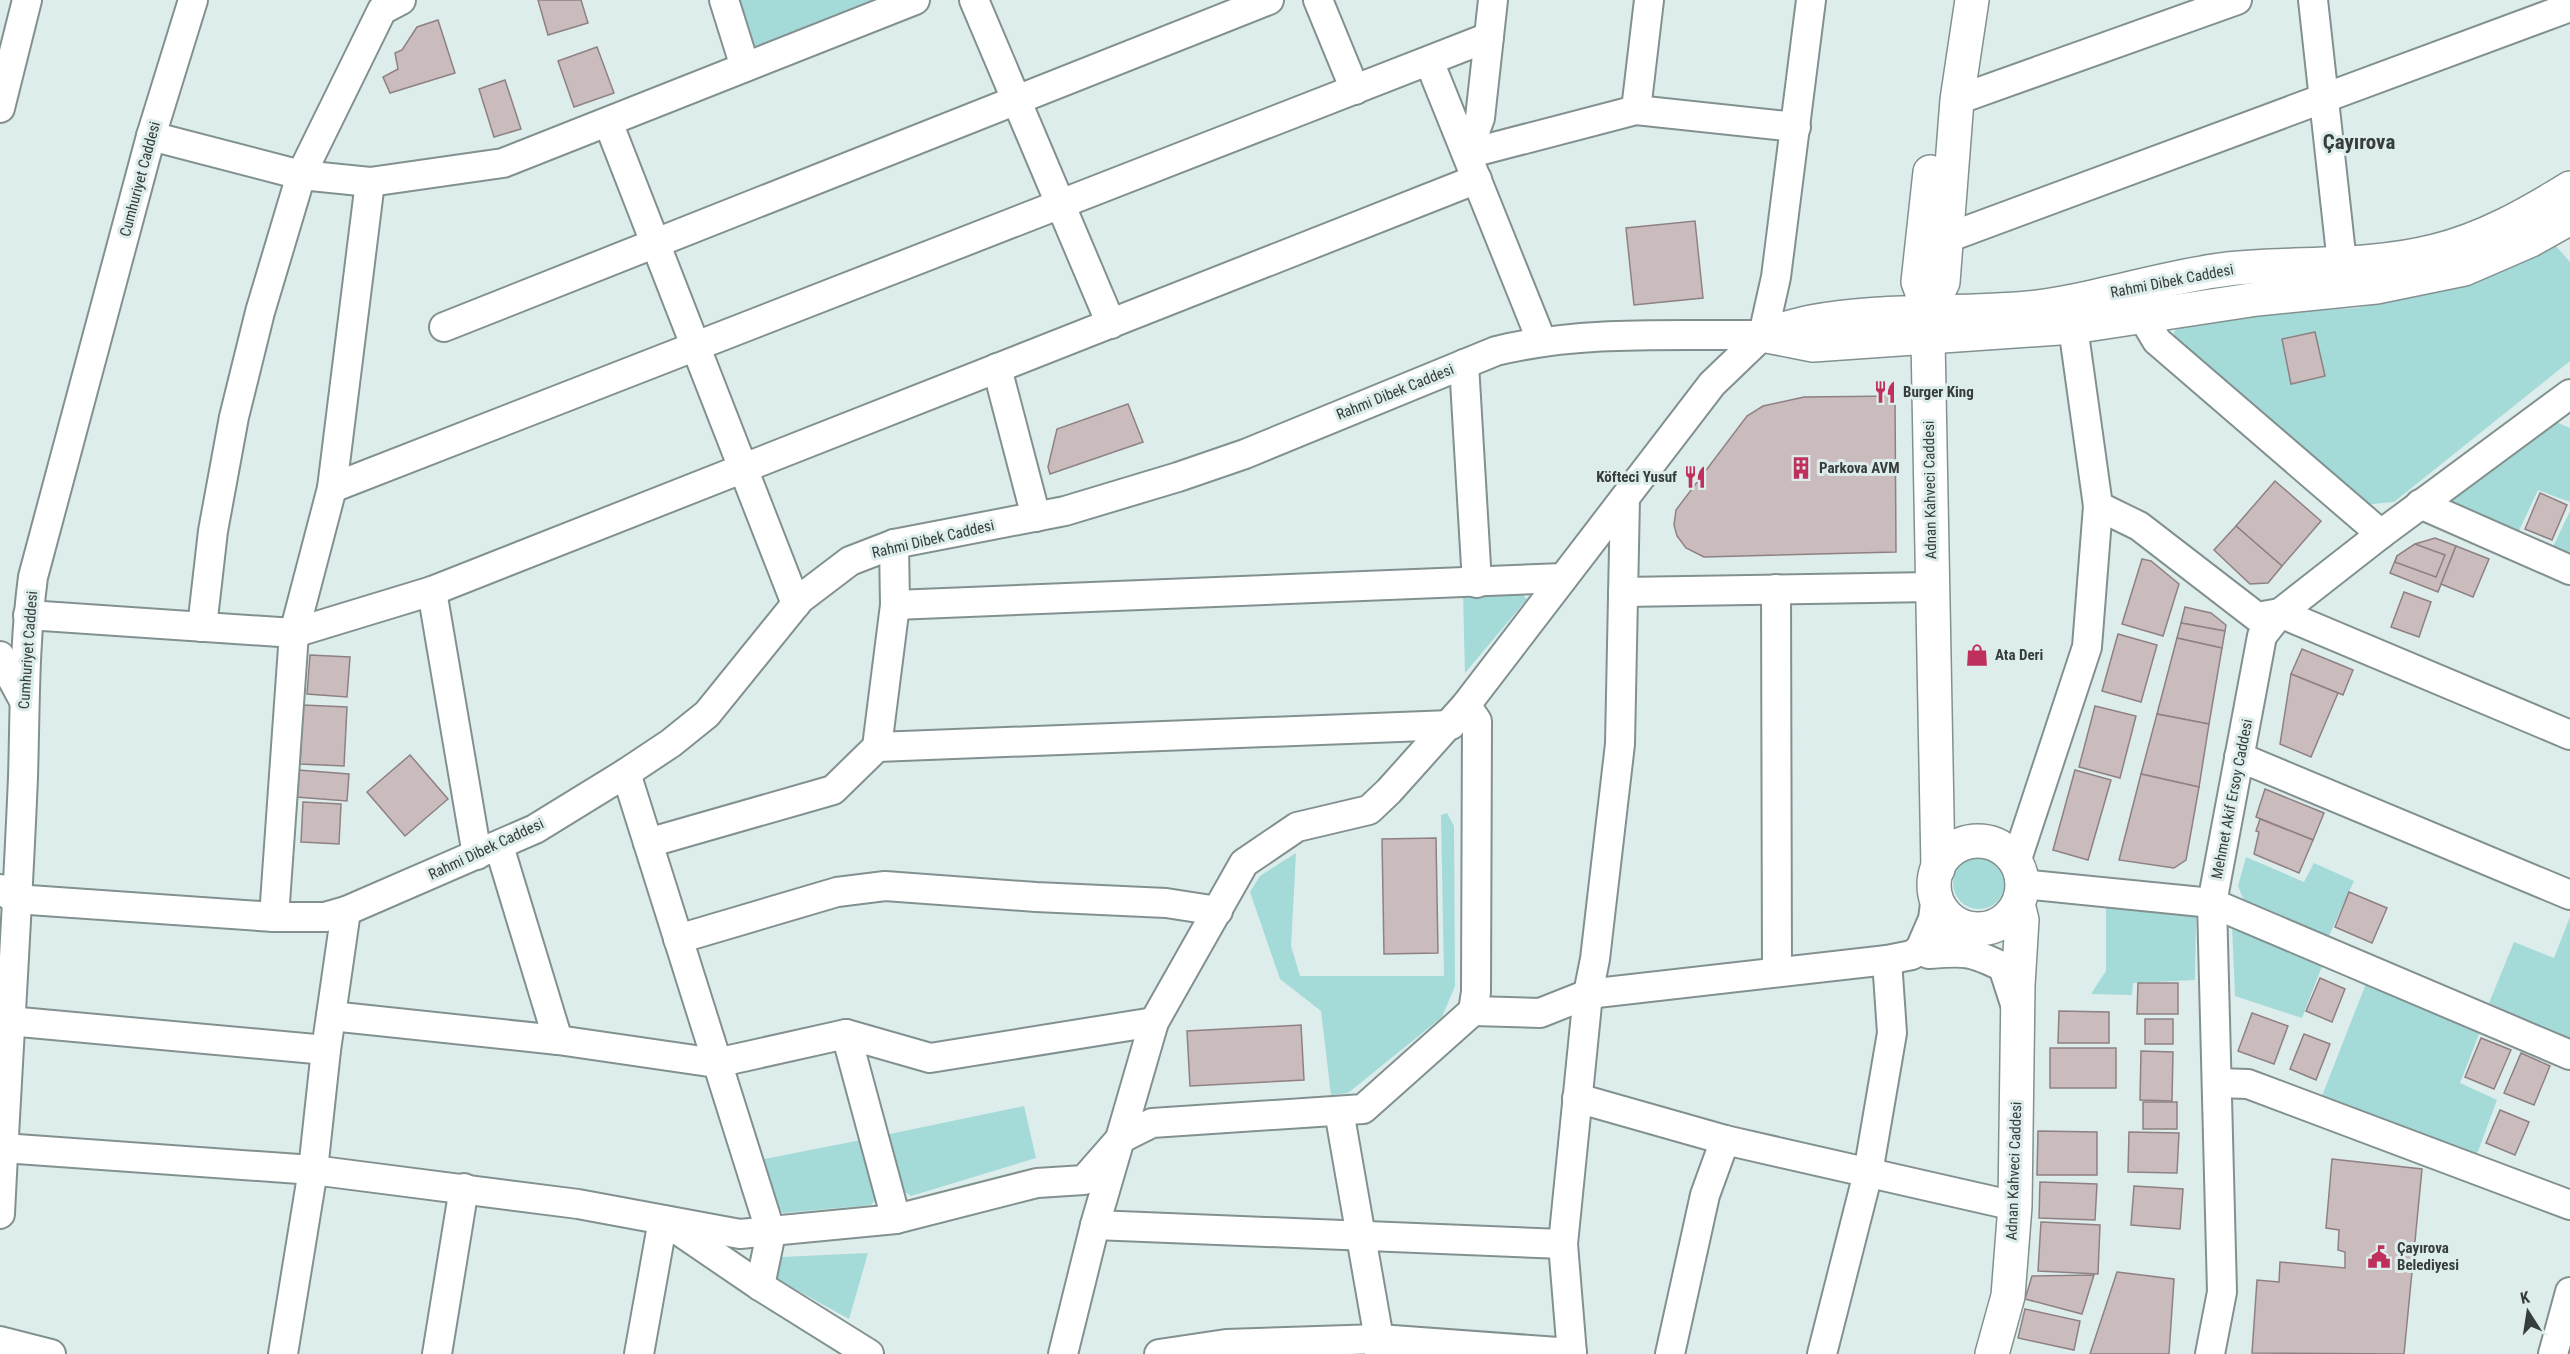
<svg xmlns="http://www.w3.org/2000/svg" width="2570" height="1354" font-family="'Roboto Condensed',sans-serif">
  <rect width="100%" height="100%" fill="#ddedec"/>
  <g fill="#a4dad8">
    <path d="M735,0H876L754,48Z"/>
    <path d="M2554,244L2570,262V361L2394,502L2362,505L2174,341V332L2180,325L2260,314L2357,308L2475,281Z"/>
    <path d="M2556,422L2570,428V502L2538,490L2517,535L2446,505Z"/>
    <path d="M2570,511V558L2551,551Z"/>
    <path d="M1517,590L1527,599L1465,673L1463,593Z"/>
    <path d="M1447,813L1454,826L1455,986L1442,1017L1348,1093L1331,1095L1321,1011L1280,979L1250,892L1260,876L1296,853L1291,946L1300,976H1444L1441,815Z"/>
    <path d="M2246,857L2304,882L2314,863L2354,881L2328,938L2244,901L2238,886Z"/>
    <circle cx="1979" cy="883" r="26"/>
    <path d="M2106,906L2196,916L2195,980L2133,983L2132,995L2091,994L2106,971Z"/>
    <path d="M2570,917V1040L2489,1003L2514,942L2554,958Z"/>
    <path d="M2232,926L2324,961L2302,1018L2235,996Z"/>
    <path d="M2367,981L2481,1029L2460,1083L2497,1100L2477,1154L2322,1096Z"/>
    <path d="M1024,1106L1036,1158L911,1196L899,1188L885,1135Z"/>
    <path d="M861,1140L877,1198L871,1205L783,1213L773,1205L760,1160Z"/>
    <path d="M868,1253L849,1319L777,1279L782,1257Z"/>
  </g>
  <g fill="#cabbbd" stroke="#8f8183" stroke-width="1.5">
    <path d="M538,0H581L588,23L548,35Z"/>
    <path d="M438,20L455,73L390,93L383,77L398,69L395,53L402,50L417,27Z"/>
    <path d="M597,47L614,93L574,107L558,61Z"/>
    <path d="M505,80L521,129L494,137L479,89Z"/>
    <path d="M1695,221L1703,298L1634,305L1626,228Z"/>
    <path d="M2315,332L2325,376L2291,384L2282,339Z"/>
    <path d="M1895,396L1896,552L1704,557L1686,548L1677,536L1674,525L1676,510L1747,416L1763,406L1804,397Z"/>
    <path d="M1128,404L1143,442L1050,474L1048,467L1057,429Z"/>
    <path d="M2275,481L2321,521L2282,566L2236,526Z"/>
    <path d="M2540,493L2567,505L2552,540L2525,529Z"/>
    <path d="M2236,526L2282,566L2268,583L2250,584L2214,550Z"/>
    <path d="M2435,538L2456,546L2438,592L2390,573L2397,556L2415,544Z"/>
    <path d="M2415,544L2445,555L2436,577L2395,562L2397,556Z"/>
    <path d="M2456,546L2489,559L2473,597L2441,584Z"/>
    <path d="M2142,559L2151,561L2179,584L2163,636L2122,624Z"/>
    <path d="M2404,592L2431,602L2419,637L2391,627Z"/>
    <path d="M2185,607L2211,613L2226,625L2225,631L2181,623Z"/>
    <path d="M2181,623L2225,631L2222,648L2177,638Z"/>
    <path d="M2118,634L2157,645L2141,702L2102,691Z"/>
    <path d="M2177,638L2222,648L2209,724L2157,714Z"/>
    <path d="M2302,649L2353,670L2343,695L2291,674Z"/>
    <path d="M310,655L350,657L347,697L307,694Z"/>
    <path d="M2291,674L2338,693L2311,757L2280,744Z"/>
    <path d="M303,705L347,707L344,766L300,764Z"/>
    <path d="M2095,706L2136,716L2120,778L2079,767Z"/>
    <path d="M2157,714L2209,724L2199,787L2141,774Z"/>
    <path d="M410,755L448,799L405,836L367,792Z"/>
    <path d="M298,770L349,774L347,801L296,797Z"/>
    <path d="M2075,770L2111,780L2088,860L2053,850Z"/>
    <path d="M2141,774L2199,787L2186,860L2174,868L2119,860Z"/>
    <path d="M2265,789L2324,813L2313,840L2256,817Z"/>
    <path d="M303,802L341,804L339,844L301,842Z"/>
    <path d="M2260,819L2313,840L2299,873L2254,854L2259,832L2256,831Z"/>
    <path d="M1436,838L1438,953L1384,954L1382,839Z"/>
    <path d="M2349,892L2387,908L2372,943L2335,927Z"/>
    <path d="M2320,978L2345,989L2332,1022L2306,1011Z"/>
    <path d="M2138,983H2178V1014H2137Z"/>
    <path d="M2059,1011L2109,1012V1043H2058Z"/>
    <path d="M2252,1013L2288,1026L2274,1064L2238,1051Z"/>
    <rect x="2145" y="1019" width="28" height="25"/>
    <path d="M1301,1025L1304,1080L1190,1086L1187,1031Z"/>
    <path d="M2304,1034L2330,1044L2316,1080L2290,1069Z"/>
    <path d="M2481,1038L2511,1050L2494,1089L2465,1077Z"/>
    <rect x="2050" y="1048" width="66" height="40"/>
    <path d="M2141,1051L2173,1052L2172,1101L2140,1100Z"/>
    <path d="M2521,1053L2550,1066L2534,1105L2504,1093Z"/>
    <rect x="2143" y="1102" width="34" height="27"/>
    <path d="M2500,1110L2529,1122L2515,1155L2486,1143Z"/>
    <path d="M2038,1131L2097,1132V1175H2037Z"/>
    <path d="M2129,1132L2179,1133L2177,1173L2128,1172Z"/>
    <path d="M2332,1159L2422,1169L2404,1354L2252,1353L2257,1280L2279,1282L2280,1262L2345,1268V1252L2338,1250L2339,1230L2326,1228Z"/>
    <path d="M2040,1182L2097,1184L2095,1220L2039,1218Z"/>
    <path d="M2134,1186L2183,1189L2180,1229L2131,1225Z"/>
    <path d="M2041,1222L2100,1225L2098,1274L2038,1271Z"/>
    <path d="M2117,1272L2174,1279L2169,1354H2090Z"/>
    <path d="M2094,1275L2082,1314L2025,1299L2032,1276Z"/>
    <path d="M2025,1309L2080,1321L2074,1350L2018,1338Z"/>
  </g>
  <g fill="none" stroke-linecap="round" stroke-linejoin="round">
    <g stroke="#829190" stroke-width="32">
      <g id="minor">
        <path d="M724,0L745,67"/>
        <path d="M974,0L1111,324"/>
        <path d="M1318,0L1355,90"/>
        <path d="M2313,0L2342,263"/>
        <path d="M1429,61L1542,342"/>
        <path d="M1957,100L2237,0"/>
        <path d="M0,108L27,0"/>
        <path d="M1636,110L1649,0"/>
        <path d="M608,122L796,604"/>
        <path d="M151,136L301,175L370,182L503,163L915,0"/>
        <path d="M1467,154L1636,110L1796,127"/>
        <path d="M1467,154L1480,118L1493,0"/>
        <path d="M1947,238L2570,7"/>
        <path d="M2142,316L2157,341L2381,534"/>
        <path d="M444,327L1269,0"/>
        <path d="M1464,364L1477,583"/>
        <path d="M997,368L1036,517"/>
        <path d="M332,488L1489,37"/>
        <path d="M2420,504L2570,570"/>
        <path d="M2098,506L2139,526L2257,617L2280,613L2570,735"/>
        <path d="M1776,589L1777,972"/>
        <path d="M432,591L477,855"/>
        <path d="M1623,592L1932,587"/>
        <path d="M895,605L1563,578"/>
        <path d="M28,615L294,633L432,591L1477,179"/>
        <path d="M202,627L213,531L234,417L260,312L301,175L382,10L401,0"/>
        <path d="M0,656L23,699"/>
        <path d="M877,747L1451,725"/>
        <path d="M2239,757L2570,895"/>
        <path d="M626,773L771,1233L760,1286"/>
        <path d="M648,843L833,790L877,747L895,605L894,544"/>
        <path d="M499,846L558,1040"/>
        <path d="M2016,862L2087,647L2098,506L2073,327"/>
        <path d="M2022,884L2212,903L2570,1055"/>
        <path d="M0,889L15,899L274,917H325L346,911L535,829L626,773L671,743L707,714L800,599L850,561L894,544L1065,511L1178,477L1245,454L1496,351C1582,330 1674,336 1763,335"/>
        <path d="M274,917L294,633L332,488L370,182"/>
        <path d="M678,939L837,892L885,886L1036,897L1166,903L1218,911"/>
        <path d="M1920,949L1933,919L1936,896"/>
        <path d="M1929,954C1965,951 1971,951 2003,967L2015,1004"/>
        <path d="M1473,1011L1540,1013L1588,994L1887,960L1912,955L1920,949L1977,929"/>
        <path d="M331,1016L558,1040L716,1063L846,1034L930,1058L1154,1022"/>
        <path d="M9,1021L326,1050"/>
        <path d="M846,1034L896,1219"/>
        <path d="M2218,1083L2248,1084L2570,1205"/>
        <path d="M1577,1098L1725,1140L2015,1206"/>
        <path d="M1339,1111L1379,1339V1354"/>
        <path d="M3,1148L313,1170L578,1204L740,1234L896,1219L1037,1183L1084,1180L1120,1139L1152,1123L1363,1109L1473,1011L1476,992L1477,721L1466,705"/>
        <path d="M0,1214C7,1068 17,923 23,777C25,710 24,644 33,577L151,136L193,0"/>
        <path d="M1095,1225L1563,1244"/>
        <path d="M672,1226L760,1286L869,1354"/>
        <path d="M0,1341L51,1354"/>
        <path d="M283,1354L313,1170L326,1050L346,911"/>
        <path d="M437,1354L464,1188"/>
        <path d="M639,1354L663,1220"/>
        <path d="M1063,1354L1095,1225L1154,1022L1244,863L1297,827L1369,810L1389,791L1466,705L1712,384L1763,335L1776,277L1811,0"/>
        <path d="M1159,1354L1226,1344L1379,1339L1572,1353"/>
        <path d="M1572,1354L1563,1244L1588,994L1595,959L1620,744L1625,498"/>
        <path d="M1670,1354L1705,1195L1725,1140"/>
        <path d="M1822,1354L1868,1173L1892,1033L1887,960"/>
        <path d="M2210,1354L2222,1292L2212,903L2262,636L2280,613L2381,534L2570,394"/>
        <path d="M2553,1354L2570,1292"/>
      </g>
    </g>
    <g stroke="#829190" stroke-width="36">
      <g id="major">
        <path d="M1929,311L1918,282L1930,172"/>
        <path d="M1763,335C1779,331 1795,325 1811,322C1882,308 1956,315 2028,308C2095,301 2160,277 2228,269C2297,262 2368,268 2435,251C2484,239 2528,214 2570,188"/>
        <path d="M1767,336L1813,345L2073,327L2257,299L2376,287L2464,269L2531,240L2570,218"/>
        <circle cx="1978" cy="885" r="44"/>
        <path d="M1938,869L1928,339L1929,311L1943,282L1957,100L1972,0"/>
        <path d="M1992,1354L2008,1296L2015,1206L2018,985L2022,920L2018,904"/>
      </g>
    </g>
    <use href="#minor" stroke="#fff" stroke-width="28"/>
    <use href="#major" stroke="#fff" stroke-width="33"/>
  </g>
  <defs>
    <g id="restaurant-bare" transform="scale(1.8)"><path d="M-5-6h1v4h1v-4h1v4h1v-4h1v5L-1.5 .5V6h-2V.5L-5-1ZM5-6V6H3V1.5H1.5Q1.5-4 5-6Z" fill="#bf305d" stroke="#ddedec" stroke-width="2.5" paint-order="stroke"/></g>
    <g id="building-bare" transform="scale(1.8)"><path d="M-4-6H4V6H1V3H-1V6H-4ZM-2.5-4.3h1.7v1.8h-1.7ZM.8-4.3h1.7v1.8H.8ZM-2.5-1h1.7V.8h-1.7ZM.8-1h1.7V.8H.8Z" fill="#bf305d" stroke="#ddedec" stroke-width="2.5" paint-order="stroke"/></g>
    <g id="shop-bare" transform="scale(1.8)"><path d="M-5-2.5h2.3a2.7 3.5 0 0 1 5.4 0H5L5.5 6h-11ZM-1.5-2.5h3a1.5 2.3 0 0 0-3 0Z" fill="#bf305d" stroke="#ddedec" stroke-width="2.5" paint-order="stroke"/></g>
    <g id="civic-bare" transform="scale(1.8)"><path d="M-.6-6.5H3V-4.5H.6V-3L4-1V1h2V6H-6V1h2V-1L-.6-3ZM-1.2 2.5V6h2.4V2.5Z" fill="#bf305d" stroke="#ddedec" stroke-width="2.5" paint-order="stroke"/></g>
  </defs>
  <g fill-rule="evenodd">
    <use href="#restaurant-bare" x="1885" y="392"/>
    <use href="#building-bare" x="1801" y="468"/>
    <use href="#restaurant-bare" x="1695" y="477"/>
    <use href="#shop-bare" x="1977" y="655"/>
    <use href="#civic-bare" x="2379" y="1257"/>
  </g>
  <g text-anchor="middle" stroke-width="6" stroke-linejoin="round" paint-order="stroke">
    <g font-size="15" fill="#373d3d" stroke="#ddedec">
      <text transform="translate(140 179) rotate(-75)" y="5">Cumhuriyet Caddesi</text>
      <text transform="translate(2172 281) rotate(-11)" y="5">Rahmi Dibek Caddesi</text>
      <text transform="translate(1395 392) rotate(-22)" y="5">Rahmi Dibek Caddesi</text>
      <text transform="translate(1930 490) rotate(-91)" y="5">Adnan Kahveci Caddesi</text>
      <text transform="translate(933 539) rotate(-13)" y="5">Rahmi Dibek Caddesi</text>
      <text transform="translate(28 650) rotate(-86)" y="5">Cumhuriyet Caddesi</text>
      <text transform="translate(2232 799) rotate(-79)" y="5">Mehmet Akif Ersoy Caddesi</text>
      <text transform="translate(486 849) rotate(-25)" y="5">Rahmi Dibek Caddesi</text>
      <text transform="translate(2014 1171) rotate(-88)" y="5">Adnan Kahveci Caddesi</text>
    </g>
    <g font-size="15" font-weight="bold" fill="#373d3d" stroke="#ddedec" text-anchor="start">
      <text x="1903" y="397">Burger King</text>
      <text x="1819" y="473">Parkova AVM</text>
      <text x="1677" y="482" text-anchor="end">Köfteci Yusuf</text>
      <text x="1995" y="660">Ata Deri</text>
      <text x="2397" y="1253">Çayırova<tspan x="2397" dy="17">Belediyesi</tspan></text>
    </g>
    <g font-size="21" font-weight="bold" fill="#373d3d" stroke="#ddedec">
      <text x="2359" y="149">Çayırova</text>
    </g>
  </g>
  <g transform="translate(2528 1312) rotate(348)" stroke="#ddedec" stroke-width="4.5" paint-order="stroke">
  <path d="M0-4.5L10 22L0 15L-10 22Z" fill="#373d3d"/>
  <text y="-9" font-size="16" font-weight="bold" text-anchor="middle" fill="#373d3d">K</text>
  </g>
</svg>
